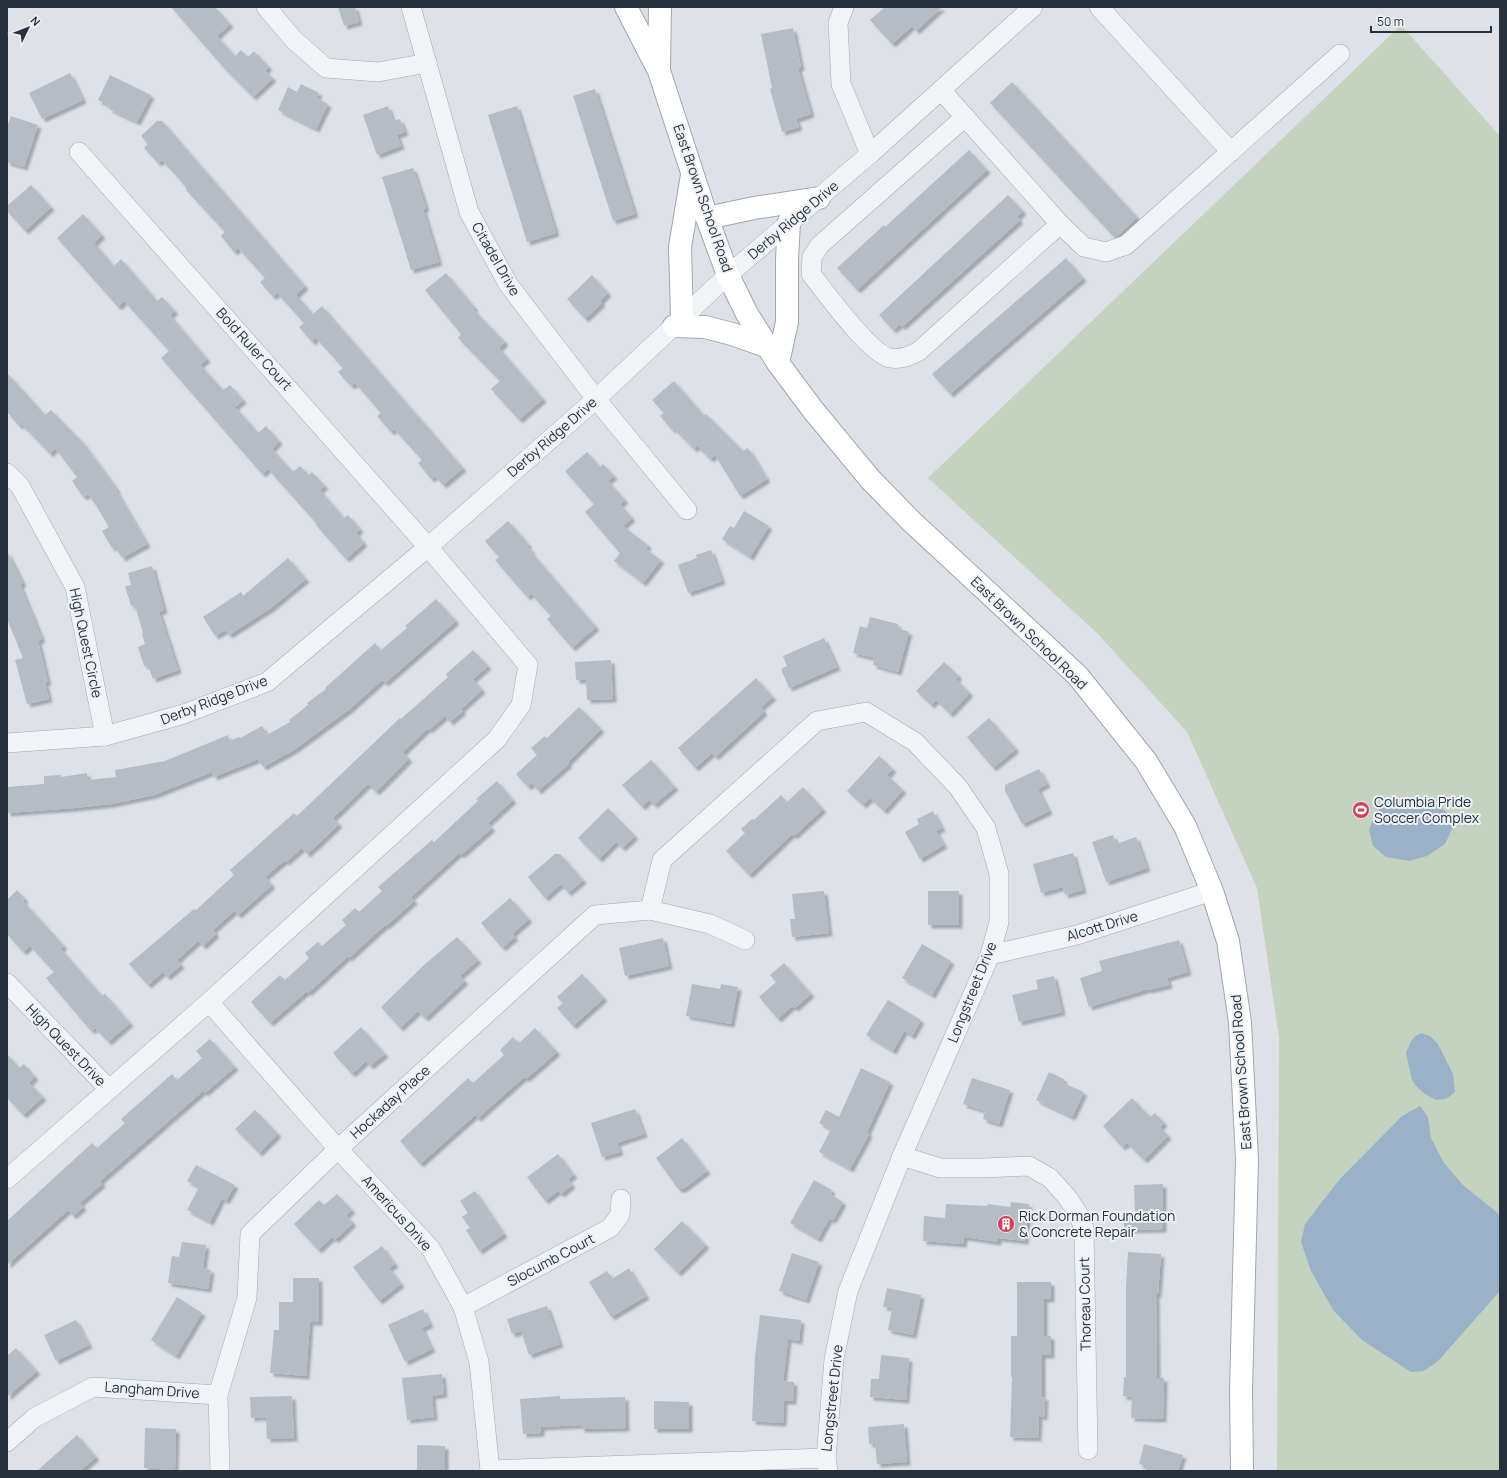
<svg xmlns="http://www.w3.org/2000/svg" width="1507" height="1478" font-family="Manrope,sans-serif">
  <defs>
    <filter id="shadow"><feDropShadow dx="3.5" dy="3.5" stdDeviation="1" flood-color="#0004"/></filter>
  </defs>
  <rect width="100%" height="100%" fill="#dee2e8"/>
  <path fill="#c5d2bf" d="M1401,25L1500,136V1471H1277L1279,1038L1257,888L1187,732L1097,633L928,478Z"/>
  <g fill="#99b2c8">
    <path d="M1410,797C1422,799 1443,805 1450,816C1452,818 1453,822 1454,825L1445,844L1427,856L1409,861L1386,857L1373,846L1369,830L1375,813L1388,802Z"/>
    <path d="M1421,1033L1430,1036L1438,1044L1453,1074L1455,1092L1446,1099L1436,1100L1425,1094L1417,1087L1412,1080L1406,1053L1410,1043L1414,1037Z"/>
    <path d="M1420,1106L1428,1117L1431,1138L1444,1163L1463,1185L1500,1215V1291L1438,1361L1424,1371L1411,1372L1362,1340L1333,1310L1311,1271L1301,1242L1305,1224L1339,1180L1402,1116Z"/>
  </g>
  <g fill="#b6bcc4" filter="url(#shadow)">
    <path d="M171,7H215L230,24L217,36L235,56L241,50L248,57L254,51L269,67L265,71L273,78L253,97L224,68Z"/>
    <path d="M338,7H355L359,22L344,26Z"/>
    <path d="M885,7H942L916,31L912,26L892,44L870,20Z"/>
    <path d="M793,28L801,67L798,68L811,114L796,119L799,127L782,132L770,89L772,88L761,34Z"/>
    <path d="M70,73L83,100L42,119L29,93Z"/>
    <path d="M110,75L151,95L137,122L109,109L110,106L98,100Z"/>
    <path d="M1012,82L1137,217L1116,237H1114L990,103Z"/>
    <path d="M301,84L319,93L317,98L328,104L316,129L278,110L288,87L297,92Z"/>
    <path d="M595,89L635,214L613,221L573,96Z"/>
    <path d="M388,106L393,121L400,119L405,132L397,135L401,146L377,155L363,115Z"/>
    <path d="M517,106L556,233L527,242L488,115Z"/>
    <path d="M11,116L38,125L24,167L7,162V127Z"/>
    <path d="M157,121H162L305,286L296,295L313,314L322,306L463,468L443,485L435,476L431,479L418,463L422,460L394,429L391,432L377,416L381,413L355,383L351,386L338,372L343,368L316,338L312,342L299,327L304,323L277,293L273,297L260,282L265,278L238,248L234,252L221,236L225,232L186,190L187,189L180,180L162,160L158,163L144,148L148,144L141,136Z"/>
    <path d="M969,150L987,170L857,290L837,268L884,225L885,227Z"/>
    <path d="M413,168L426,208L423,209L439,262L411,270L382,177Z"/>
    <path d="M31,185L51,207L25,231L7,211V206Z"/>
    <path d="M1008,195L1023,211L1017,217L1020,220L902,327L900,324L893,330L879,315Z"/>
    <path d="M83,214L102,235L94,243L114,266L121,259L157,301L162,297L175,311L170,315L207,359L200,365L223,390L230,385L243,400L235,407L258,433L266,426L279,441L272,449L293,472L300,466L309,475L312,472L325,486L320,490L344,518L348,515L360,529L356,533L364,543L346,559L316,525L317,524L268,469L262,474L161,358L169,351L124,301L118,307L57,238Z"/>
    <path d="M1066,258L1083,278L950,394L932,374Z"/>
    <path d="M446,273L475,308L473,309L505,342L499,348L543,399L519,420L491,389L500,381L458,338L461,334L425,290Z"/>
    <path d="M592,275L608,293L600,301L602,303L585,319L567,299Z"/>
    <path d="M7,373L45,415L51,410L84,444L117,489L116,490L147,544L122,558L115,546L112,548L102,531L109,527L97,507L88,494L83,497L72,481L77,477L55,448L50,454L21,424L19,426L7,412Z"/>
    <path d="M674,381L704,416L706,414L743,451L748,448L767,479L740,496L715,455L710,459L697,446L694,449L673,428L672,430L660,416L664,413L652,400Z"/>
    <path d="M587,452L600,467L603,464L614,476L608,481L625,500L620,504L632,518L623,526L648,545L646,549L661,560L643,583L614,561L620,553L585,512L594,504L565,471Z"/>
    <path d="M744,511L769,526L750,557L722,539L730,526L734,528Z"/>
    <path d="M508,521L529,545L527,546L532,551L531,552L596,627L572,648L547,619L551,616L531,594L527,597L495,560L499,557L485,541Z"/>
    <path d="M711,550L722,581L688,593L678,565L697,558L696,555Z"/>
    <path d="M7,551L23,583L20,585L42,639L38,641L48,682H45L49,699L27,704L15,660L23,658L7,619Z"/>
    <path d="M288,558L306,579L271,608L229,635L225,630L215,636L203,617L241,592L243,596Z"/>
    <path d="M152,566L164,610L159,612L178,670L153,679L148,665L144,666L138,647L145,644L142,634L143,633L135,605L131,606L125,586L131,585L128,573Z"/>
    <path d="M436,599L456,621L385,683L382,680L351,708L294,750L263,767L258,759L214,777L212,772L154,795L111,804L74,808L7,813V787L44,784V776L61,775V777L87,773L88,780L116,777L115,770L165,761L228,735L230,741L239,737L240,738L262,726L267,735L290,722L289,720L308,705L307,703L326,689L325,688L375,643L381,650L407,628L405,626Z"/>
    <path d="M870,617L898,624L897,628L909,632L898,672L873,665L874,658L853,653L860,626L867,628Z"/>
    <path d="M824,638L837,667L789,688L781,669L787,666L783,656Z"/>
    <path d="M473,650L488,666L473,679L482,690L461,709L463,711L450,722L445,716L429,730L428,728L403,752L409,759L376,792L368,784L333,818L339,824L316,846L307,854L302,848L286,862L285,860L265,877L272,885L238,915L234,911L213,930L216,934L203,946L198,941L177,960L181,965L167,977L163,972L148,985L129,964L194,909L196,910L234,875L230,870L294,813L297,816L400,718L401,719L448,677L446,674Z"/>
    <path d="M611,660L613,699L587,700L586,680H576L575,662Z"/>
    <path d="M944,662L959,676L956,679L970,693L950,714L936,700L931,705L916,691Z"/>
    <path d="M756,678L773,697L761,707L764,712L715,757L712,753L695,768L678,748Z"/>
    <path d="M579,707L601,729L568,762L569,764L538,791L532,783L528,787L516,774L537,755L531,748L545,736L547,738Z"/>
    <path d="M989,718L1016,749L993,768L967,737Z"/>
    <path d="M879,756L893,769L887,775L903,790L884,811L870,798L863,805L847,791Z"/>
    <path d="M651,760L675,787L654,805L649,800L642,807L622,785Z"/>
    <path d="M1039,769L1047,784L1038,789L1049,811L1022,824L1005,791V785Z"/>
    <path d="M497,781L513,800L488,823L492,828L461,855L459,853L411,897L414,901L386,926L385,925L349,958L348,956L308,993L307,991L270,1023L251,1002L280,975L285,980L309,958L305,953L318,942L322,946L346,925L342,920L355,908L359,912L382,891L378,887L432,840L434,842L478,801L476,799Z"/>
    <path d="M803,787L823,809L794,836L792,834L749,875L726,851L745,833L741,829L752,819L754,820L781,795L787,802Z"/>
    <path d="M608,808L635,836L622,848L616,842L599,859L578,838Z"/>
    <path d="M933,811L942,828L936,831L944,845L920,859L905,832L919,824L917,819Z"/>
    <path d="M1113,835L1116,844L1136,837L1147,868L1106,882L1092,842Z"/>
    <path d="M1073,853L1083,890L1065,895L1063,887L1041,893L1033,864Z"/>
    <path d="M555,854H560L583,880L568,893L561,884L545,898L528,877Z"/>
    <path d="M17,890L25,899L23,901L64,946L61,949L102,996L105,994L130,1023L108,1042L95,1028L91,1031L46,978L54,972L30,946L23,952L7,934V900Z"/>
    <path d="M824,891L829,933L792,937L790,919H795L792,894Z"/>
    <rect x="928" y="891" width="31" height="34"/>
    <path d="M510,898L529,919L512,934L515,937L502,948L481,923Z"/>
    <path d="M457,937L478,960L460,976L465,981L425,1018L418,1011L400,1028L381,1007L425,964Z"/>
    <path d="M663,938L669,966L625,976L619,948Z"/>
    <path d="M1179,940L1188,972L1167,978L1169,985L1149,990L1148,989L1089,1007L1080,978L1102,971L1099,961Z"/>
    <path d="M922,944L951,961L932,995L902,978Z"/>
    <path d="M784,963L811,994L795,1008L792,1006L778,1019L759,997L776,982L770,975Z"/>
    <path d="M582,974L604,998L573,1026L557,1008L563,1003L557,997Z"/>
    <path d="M1054,976L1062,1012L1019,1022L1012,995L1038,989L1036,980Z"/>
    <path d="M692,984L720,989L721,984L738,987L731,1024L686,1016Z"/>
    <path d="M888,1000L921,1020L912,1036L904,1031L893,1051L866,1035Z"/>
    <path d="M361,1027L385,1054L370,1066L366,1061L352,1074L333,1053Z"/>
    <path d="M535,1028L557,1052L526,1079L524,1077L478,1118L475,1115L420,1164L400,1141L468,1078L473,1083L504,1055L500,1050L513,1037L519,1043Z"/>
    <path d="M210,1039L235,1067L205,1093L203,1091L100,1181L102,1184L80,1203L83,1207L73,1216L68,1210L7,1265V1221L92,1143L97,1148L125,1123L121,1119L172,1074L177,1080L202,1058L196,1051Z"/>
    <path d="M7,1054L19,1068L24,1064L35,1077L29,1083L43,1097L23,1115L7,1098Z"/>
    <path d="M861,1068L890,1082L867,1132L869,1134L850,1169L819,1152L831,1129L819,1123L826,1110L839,1117Z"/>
    <path d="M1049,1072L1064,1079L1063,1083L1084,1092L1072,1117L1036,1100Z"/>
    <path d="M972,1078L1010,1090L999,1124L983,1119L985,1111L963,1104Z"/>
    <path d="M1132,1098L1150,1117L1155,1113L1164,1123L1160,1127L1168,1136L1144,1160L1127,1143L1122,1147L1103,1126Z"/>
    <path d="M635,1109L644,1134L617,1143L620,1152L602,1157L591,1123Z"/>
    <path d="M255,1110L278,1134L259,1153L235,1129Z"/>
    <path d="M682,1138L707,1171L683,1189H678L656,1158Z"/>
    <path d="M558,1154L574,1175L568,1179L572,1185L561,1194L558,1191L545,1201L527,1177Z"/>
    <path d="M196,1165L235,1185L226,1201L222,1198L210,1222L187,1210L199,1187L187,1181Z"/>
    <path d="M814,1180L832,1190L830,1194L843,1202L833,1220L829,1219L818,1239L790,1223Z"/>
    <path d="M1163,1184V1229L1124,1230V1214H1135L1134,1185Z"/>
    <path d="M475,1191L504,1234L479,1251L466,1230L470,1228L462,1217L468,1213L460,1201Z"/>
    <path d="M337,1194L352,1210L346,1215L353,1223L335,1240L332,1237L318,1250L294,1224L319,1200L324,1205Z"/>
    <path d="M1011,1202L1029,1204L1025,1241L998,1238V1242L964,1237L963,1244L923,1241L924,1216L945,1218L946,1204L987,1206L988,1204L1010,1207Z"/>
    <path d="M682,1221L706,1245L678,1273L654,1249Z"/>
    <path d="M182,1242L206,1245L203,1268L211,1270L208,1289L168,1283L172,1256L179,1257Z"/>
    <path d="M382,1246L395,1264L389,1268L401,1284L379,1301L353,1267Z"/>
    <path d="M1128,1252L1161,1254L1158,1294H1156L1157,1378H1164L1163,1419L1131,1418L1132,1397L1123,1396L1124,1377H1126V1286Z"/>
    <path d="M792,1253L819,1262L806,1300L779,1291Z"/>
    <path d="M629,1268L646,1296L611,1317L589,1282L607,1271L612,1279Z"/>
    <path d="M293,1278H319V1322H310L306,1376L270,1373L274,1330H279V1302H293Z"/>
    <path d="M1017,1282H1051V1299H1044V1336H1051V1355H1042V1397H1045L1044,1417L1039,1416L1038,1438L1010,1437L1012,1377H1011V1336H1017Z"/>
    <path d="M887,1288L921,1295L913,1335L888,1330L892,1308L883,1307Z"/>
    <path d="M177,1297L202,1313L176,1356L151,1340Z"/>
    <path d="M547,1306L560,1344L529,1355L521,1331L512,1334L507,1319Z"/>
    <path d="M423,1309L430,1324L422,1328L432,1349L405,1362L388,1325Z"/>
    <path d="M760,1315L801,1320L799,1341L788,1339L783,1381L794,1382L793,1401H784L783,1423L752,1421L755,1357Z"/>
    <path d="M76,1320L89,1345L56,1361L44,1335Z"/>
    <path d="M16,1348L37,1371L7,1397V1356Z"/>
    <path d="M881,1355L909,1358L906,1400L870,1397L871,1379H879Z"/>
    <path d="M442,1374L444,1394L432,1396L434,1417L407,1420L402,1378Z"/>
    <path d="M292,1396L294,1438L267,1439L266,1417L251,1418L250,1397Z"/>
    <path d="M560,1396V1399L625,1397L626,1428L581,1429V1425L541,1427V1433L523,1434L520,1399Z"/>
    <path d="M654,1401L689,1402V1429H654Z"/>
    <path d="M904,1424L907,1462L877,1464L875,1443L869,1444L868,1427Z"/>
    <path d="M145,1428L176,1429L175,1470L144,1468Z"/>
    <path d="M77,1435L96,1457L80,1471H37Z"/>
    <path d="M1144,1444L1183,1455L1178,1471H1145L1147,1466L1139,1464Z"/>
    <path d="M417,1445L445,1446V1471H417Z"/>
  </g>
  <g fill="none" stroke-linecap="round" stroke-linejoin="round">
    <g stroke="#a3a9b2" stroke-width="20">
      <g id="minor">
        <path d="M266,7L294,40L326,68L378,72L427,63"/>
        <path d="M411,7L469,212L508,284L596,399L687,510"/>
        <path d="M844,7L838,23L841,84L870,154"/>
        <path d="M1099,7L1231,152"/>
        <path d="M941,90L1060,224L1084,247L1106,252L1126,245L1340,54"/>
        <path d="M965,117L820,245L812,257L811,274C825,292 870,354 890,358C901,360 910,356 919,351L1060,224"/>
        <path d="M7,473L20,486L75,587L105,736"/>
        <path d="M7,743L105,736L184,714L267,682L428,547L596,399L728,275L870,154L1033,7"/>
        <path d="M650,910L662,860L817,721L866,712L915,742L958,787L986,828L999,874V922L990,955L902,1156L848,1291L834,1359L826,1458L828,1471"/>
        <path d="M990,955L1077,935L1212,891"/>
        <path d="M7,983L109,1089"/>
        <path d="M209,1002L338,1149L431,1249L463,1307L479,1362L490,1471"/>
        <path d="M902,1156L940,1168H983L1029,1166L1050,1178L1067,1197L1077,1212L1084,1228L1088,1450"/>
        <path d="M7,1179L209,1002L497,739L521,705L528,665L428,547L79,152"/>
        <path d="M463,1307L610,1228L620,1215L621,1199"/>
        <path d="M7,1442L34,1418L93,1387L218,1395"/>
        <path d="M490,1470L826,1458"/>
        <path d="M220,1471L218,1395L247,1298L250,1234L338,1149L595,915L650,910L710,924L745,940"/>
      </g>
    </g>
    <g stroke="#9ea7b3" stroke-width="24">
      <g id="major">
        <path d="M626,7L659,71L707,218L728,275L747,314L778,363L813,410L870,479L911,521L1078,676L1146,761L1185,826L1212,891L1228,941L1240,1022L1247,1159L1241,1390L1242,1471"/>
        <path d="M659,69L660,7"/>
        <path d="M707,218L754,208L819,198"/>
        <path d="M682,318L680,247L692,175"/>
        <path d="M674,326L705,327L732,334L769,347"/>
        <path d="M778,363L787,322V260L789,222"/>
      </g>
    </g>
    <use href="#minor" stroke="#f1f3f6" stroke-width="19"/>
    <use href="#major" stroke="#fff" stroke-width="22"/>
  </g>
  <defs>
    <g id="stadium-disc" transform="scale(0.9)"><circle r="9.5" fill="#cd435d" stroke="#eef1f5"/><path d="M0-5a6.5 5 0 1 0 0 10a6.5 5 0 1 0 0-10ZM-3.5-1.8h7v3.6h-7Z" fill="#fff"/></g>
    <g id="building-disc" transform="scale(0.9)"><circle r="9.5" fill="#cd435d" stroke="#eef1f5"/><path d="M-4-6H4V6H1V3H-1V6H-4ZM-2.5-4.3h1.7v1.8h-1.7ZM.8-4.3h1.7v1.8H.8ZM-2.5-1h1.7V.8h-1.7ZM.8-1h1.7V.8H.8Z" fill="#fff"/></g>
  </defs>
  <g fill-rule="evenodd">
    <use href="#stadium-disc" x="1361" y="810"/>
    <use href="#building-disc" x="1006" y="1224"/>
  </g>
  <g text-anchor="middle" stroke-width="4" stroke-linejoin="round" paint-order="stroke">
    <g font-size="14" fill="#27313e" stroke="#eef1f5">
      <text transform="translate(703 198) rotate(71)" y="5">East Brown School Road</text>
      <text transform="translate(793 220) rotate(-40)" y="5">Derby Ridge Drive</text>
      <text transform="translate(496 259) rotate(60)" y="5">Citadel Drive</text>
      <text transform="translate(254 349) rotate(48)" y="5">Bold Ruler Court</text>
      <text transform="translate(552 437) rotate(-41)" y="5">Derby Ridge Drive</text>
      <text transform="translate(1029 633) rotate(44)" y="5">East Brown School Road</text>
      <text transform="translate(86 643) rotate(78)" y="5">High Quest Circle</text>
      <text transform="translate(214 700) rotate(-21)" y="5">Derby Ridge Drive</text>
      <text transform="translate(1102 926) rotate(-17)" y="5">Alcott Drive</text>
      <text transform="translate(972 992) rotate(-68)" y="5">Longstreet Drive</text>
      <text transform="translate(66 1045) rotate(46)" y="5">High Quest Drive</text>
      <text transform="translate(1241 1072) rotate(-94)" y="5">East Brown School Road</text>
      <text transform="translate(390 1102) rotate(-42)" y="5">Hockaday Place</text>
      <text transform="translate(397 1213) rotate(48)" y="5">Americus Drive</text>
      <text transform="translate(551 1260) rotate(-28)" y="5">Slocumb Court</text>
      <text transform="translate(1085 1304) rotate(-91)" y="5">Thoreau Court</text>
      <text transform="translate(152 1390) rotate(4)" y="5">Langham Drive</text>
      <text transform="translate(832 1398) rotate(-84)" y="5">Longstreet Drive</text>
    </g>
    <g font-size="14" fill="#27313e" stroke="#eef1f5" text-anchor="start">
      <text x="1374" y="807">Columbia Pride<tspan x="1374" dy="16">Soccer Complex</tspan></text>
      <text x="1019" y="1221">Rick Dorman Foundation<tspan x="1019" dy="16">&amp; Concrete Repair</tspan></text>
    </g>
  </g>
  <rect width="1507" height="1478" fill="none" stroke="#27313e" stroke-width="16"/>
  <g transform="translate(28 28) rotate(47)" stroke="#eef1f5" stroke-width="3" paint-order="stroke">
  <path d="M0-3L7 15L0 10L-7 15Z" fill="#27313e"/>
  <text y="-6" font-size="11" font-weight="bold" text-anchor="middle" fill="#27313e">N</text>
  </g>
  <path d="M1371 26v6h120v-6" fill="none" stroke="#27313e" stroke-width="2"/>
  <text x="1377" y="26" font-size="12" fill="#27313e" stroke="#eef1f5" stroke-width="3" paint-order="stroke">50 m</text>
</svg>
